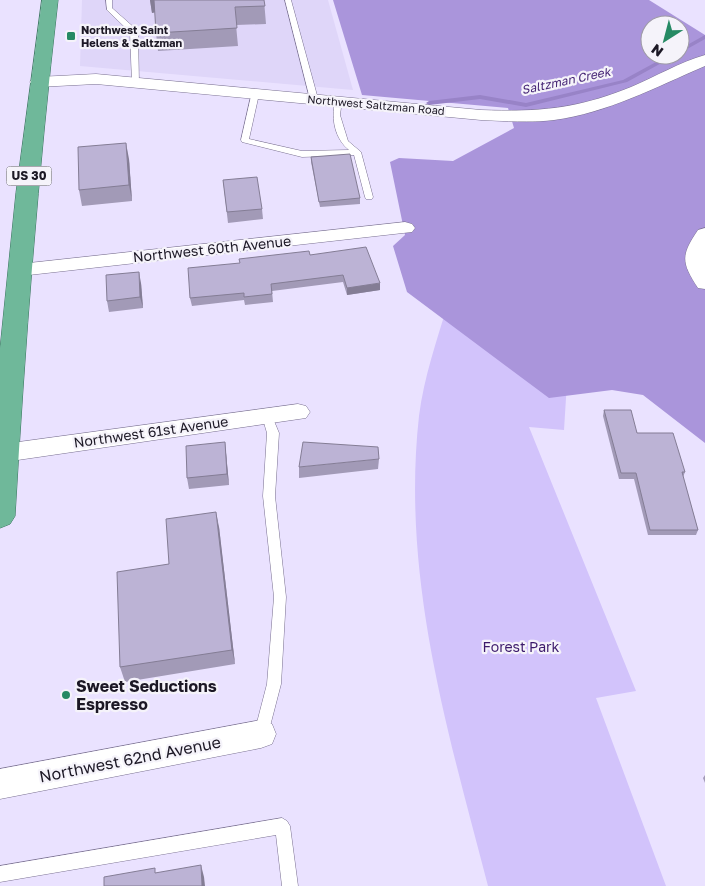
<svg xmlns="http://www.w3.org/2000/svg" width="705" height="886" font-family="'Golos Text',sans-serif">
  <rect width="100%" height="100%" fill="#eae2ff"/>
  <path fill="#dfd6f9" d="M82,0H328L353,90L80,66Z"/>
  <path fill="#d2c3fb" d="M448,303L567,382L564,430L529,427L636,691L596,698L666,886H488C448,732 401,578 419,416C424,377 437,340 448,303Z"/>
  <path fill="#aa95db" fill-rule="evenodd" d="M333,0H649L705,35V443L643,395L612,390L549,398L407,292L393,246L405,235L390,162L399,158L453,161L514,128L508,108L362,95ZM650,25H680V55H650Z"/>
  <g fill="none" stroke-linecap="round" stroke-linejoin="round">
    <g fill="#9883c7" fill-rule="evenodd">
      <path d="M705,35V39L680,53V49Z"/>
      <path d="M669,55H676L627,82L526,107L480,99L429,105L426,103L429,101L480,95L526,103L623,80Z"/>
    </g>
    <g stroke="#797090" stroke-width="1">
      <g id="service">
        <path d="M106,0H112V8L138,31L139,85L132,83L130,32L107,10Z"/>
        <path d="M285,0H291L318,99L317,101L310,99Z"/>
        <path d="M252,92L259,94L249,139L302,151L349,150C335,139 331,119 335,102L342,100L340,115L348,141L361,152L373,197L372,199H366L365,197L354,155L302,157L242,142L241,140Z"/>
        <path d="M267,412L272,416L279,433L275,496L286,597L281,684L268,734L266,739L261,741L256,739L254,734L267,684L274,597L263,496L267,433L262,416Z"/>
        <path d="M282,818L287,821L290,826L298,886H282L276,835L0,882V866Z"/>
      </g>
    </g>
    <g stroke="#797090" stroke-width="1">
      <g id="minor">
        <path d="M705,55V66C656,87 607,113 554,120C530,123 505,121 481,120L96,84L38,87L32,85L30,82L32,79L38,77L96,74L481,110C539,112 577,109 631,87C655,77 680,62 705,55Z"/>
        <path d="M405,222L412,224L415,228L412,232L20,276L13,274L10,270L13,266L20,264Z"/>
        <path d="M705,228V289L698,288C681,262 681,255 698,230Z"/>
        <path d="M298,404L306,406L310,412L306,418L4,462L0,461V445L4,444Z"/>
        <path d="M261,720L272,724L276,734L272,744L261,748L0,799V769Z"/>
      </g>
    </g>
    <g stroke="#3b7560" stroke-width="1">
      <path id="trunk" d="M42,0H58C38,172 25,344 15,516L10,524L0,528V349L16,193Z"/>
    </g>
    <use href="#service" fill="#fff" fill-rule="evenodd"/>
    <use href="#minor" fill="#fff" fill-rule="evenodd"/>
    <use href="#trunk" fill="#6fb89a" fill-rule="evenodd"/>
  </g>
  <g fill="#a29ab7">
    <path d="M150,0H264L266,24L236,25L238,46L158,51L156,33L155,12L152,13Z"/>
    <path d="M311,157L360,198V204L320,207L311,162Z"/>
    <path d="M129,159L132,201L82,206L79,190Z"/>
    <path d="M223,180L262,209L263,219L228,223Z"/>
    <path d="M310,255L380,290L347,295L343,282L272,291L273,302L245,305L244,300L192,306L190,298Z"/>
    <path d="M141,283L143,308L109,312L107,301Z"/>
    <path d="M604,410L637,433L685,472L683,477L698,530L696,535H648L634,479H619L603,416Z"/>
    <path d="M225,442L229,485L189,489L187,478Z"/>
    <path d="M379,459L378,469L299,478V467Z"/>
    <path d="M219,527L235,664L125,682L120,667L169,564Z"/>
    <path d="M705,775V783L703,778Z"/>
  </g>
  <g fill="#847d95">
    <path d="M150,0H155L156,12L152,13Z"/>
    <path d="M126,143L129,159L132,201L129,185Z"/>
    <path d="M139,272L141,283L143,308L140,297Z"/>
    <path d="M380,283V290L347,295V288Z"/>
    <path d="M225,442L226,453L229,485L227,474Z"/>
    <path d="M216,512L219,527L235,664L232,650Z"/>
    <path d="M201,865L204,877L205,886H202Z"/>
  </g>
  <g fill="#bcb3d5" stroke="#847d95">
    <path d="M154,0H264L265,6L235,7L237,28L156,33Z"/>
    <path d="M126,143L129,185L79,190L78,147Z"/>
    <path d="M350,154L360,198L319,202L311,157Z"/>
    <path d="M257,177L262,209L227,212L223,180Z"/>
    <path d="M366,247L380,283L347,288L343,275L271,284L272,294L244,297V293L190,298L188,268L240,263L239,259L309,251L310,255Z"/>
    <path d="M139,272L140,297L107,301L106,275Z"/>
    <path d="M604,410H631L637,433H673L685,472H682L698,530H650L636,473H621Z"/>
    <path d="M225,442L227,474L187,478L186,446Z"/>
    <path d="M303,442L378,447L379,459L299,467Z"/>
    <path d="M216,512L232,650L120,667L117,572L169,564L166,519Z"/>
    <path d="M201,865L202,886H104V877L155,868V873Z"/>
  </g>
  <g fill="#268a64" stroke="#f5f3fa" stroke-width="2">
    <rect x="66" y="31" width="10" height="10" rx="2.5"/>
    <circle cx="66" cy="695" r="5"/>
  </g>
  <g text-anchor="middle" stroke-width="4.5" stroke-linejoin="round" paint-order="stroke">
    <g font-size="11" font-weight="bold" fill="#1c1825" stroke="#f5f3fa" text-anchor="start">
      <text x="81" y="34">Northwest Saint<tspan x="81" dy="13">Helens &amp; Saltzman</tspan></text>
    </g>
    <g font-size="11" fill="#1c1825" stroke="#f5f3fa">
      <text transform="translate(376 105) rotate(5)" y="4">Northwest Saltzman Road</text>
    </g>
    <g font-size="12" font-style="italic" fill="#442374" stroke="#f5f3fa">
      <text transform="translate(566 81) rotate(-12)" y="4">Saltzman Creek</text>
    </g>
    <rect fill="#f5f3fa" stroke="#5d5a65" stroke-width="1" x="6.5" y="166.5" width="45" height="19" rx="4"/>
    <g font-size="12" font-weight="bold" fill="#1c1825">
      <text x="29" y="180">US 30</text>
    </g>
    <g font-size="14" fill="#1c1825" stroke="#f5f3fa">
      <text transform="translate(212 249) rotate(-6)" y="5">Northwest 60th Avenue</text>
      <text transform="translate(151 432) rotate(-8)" y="5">Northwest 61st Avenue</text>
    </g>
    <g font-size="14" fill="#3d1b6c" stroke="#f5f3fa">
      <text x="521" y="652">Forest Park</text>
    </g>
    <g font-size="16" font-weight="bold" fill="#1c1825" stroke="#f5f3fa" text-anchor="start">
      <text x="76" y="692">Sweet Seductions<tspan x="76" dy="18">Espresso</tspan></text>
    </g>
    <g font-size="16" fill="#1c1825" stroke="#f5f3fa">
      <text transform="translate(130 759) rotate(-11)" y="6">Northwest 62nd Avenue</text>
    </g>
  </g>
  <g transform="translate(665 40) rotate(216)"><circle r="24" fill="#f5f3fa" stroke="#9e9ba5"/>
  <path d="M0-4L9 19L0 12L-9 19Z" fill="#268a64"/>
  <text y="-8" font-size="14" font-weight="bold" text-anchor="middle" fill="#1c1825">N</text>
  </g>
</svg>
